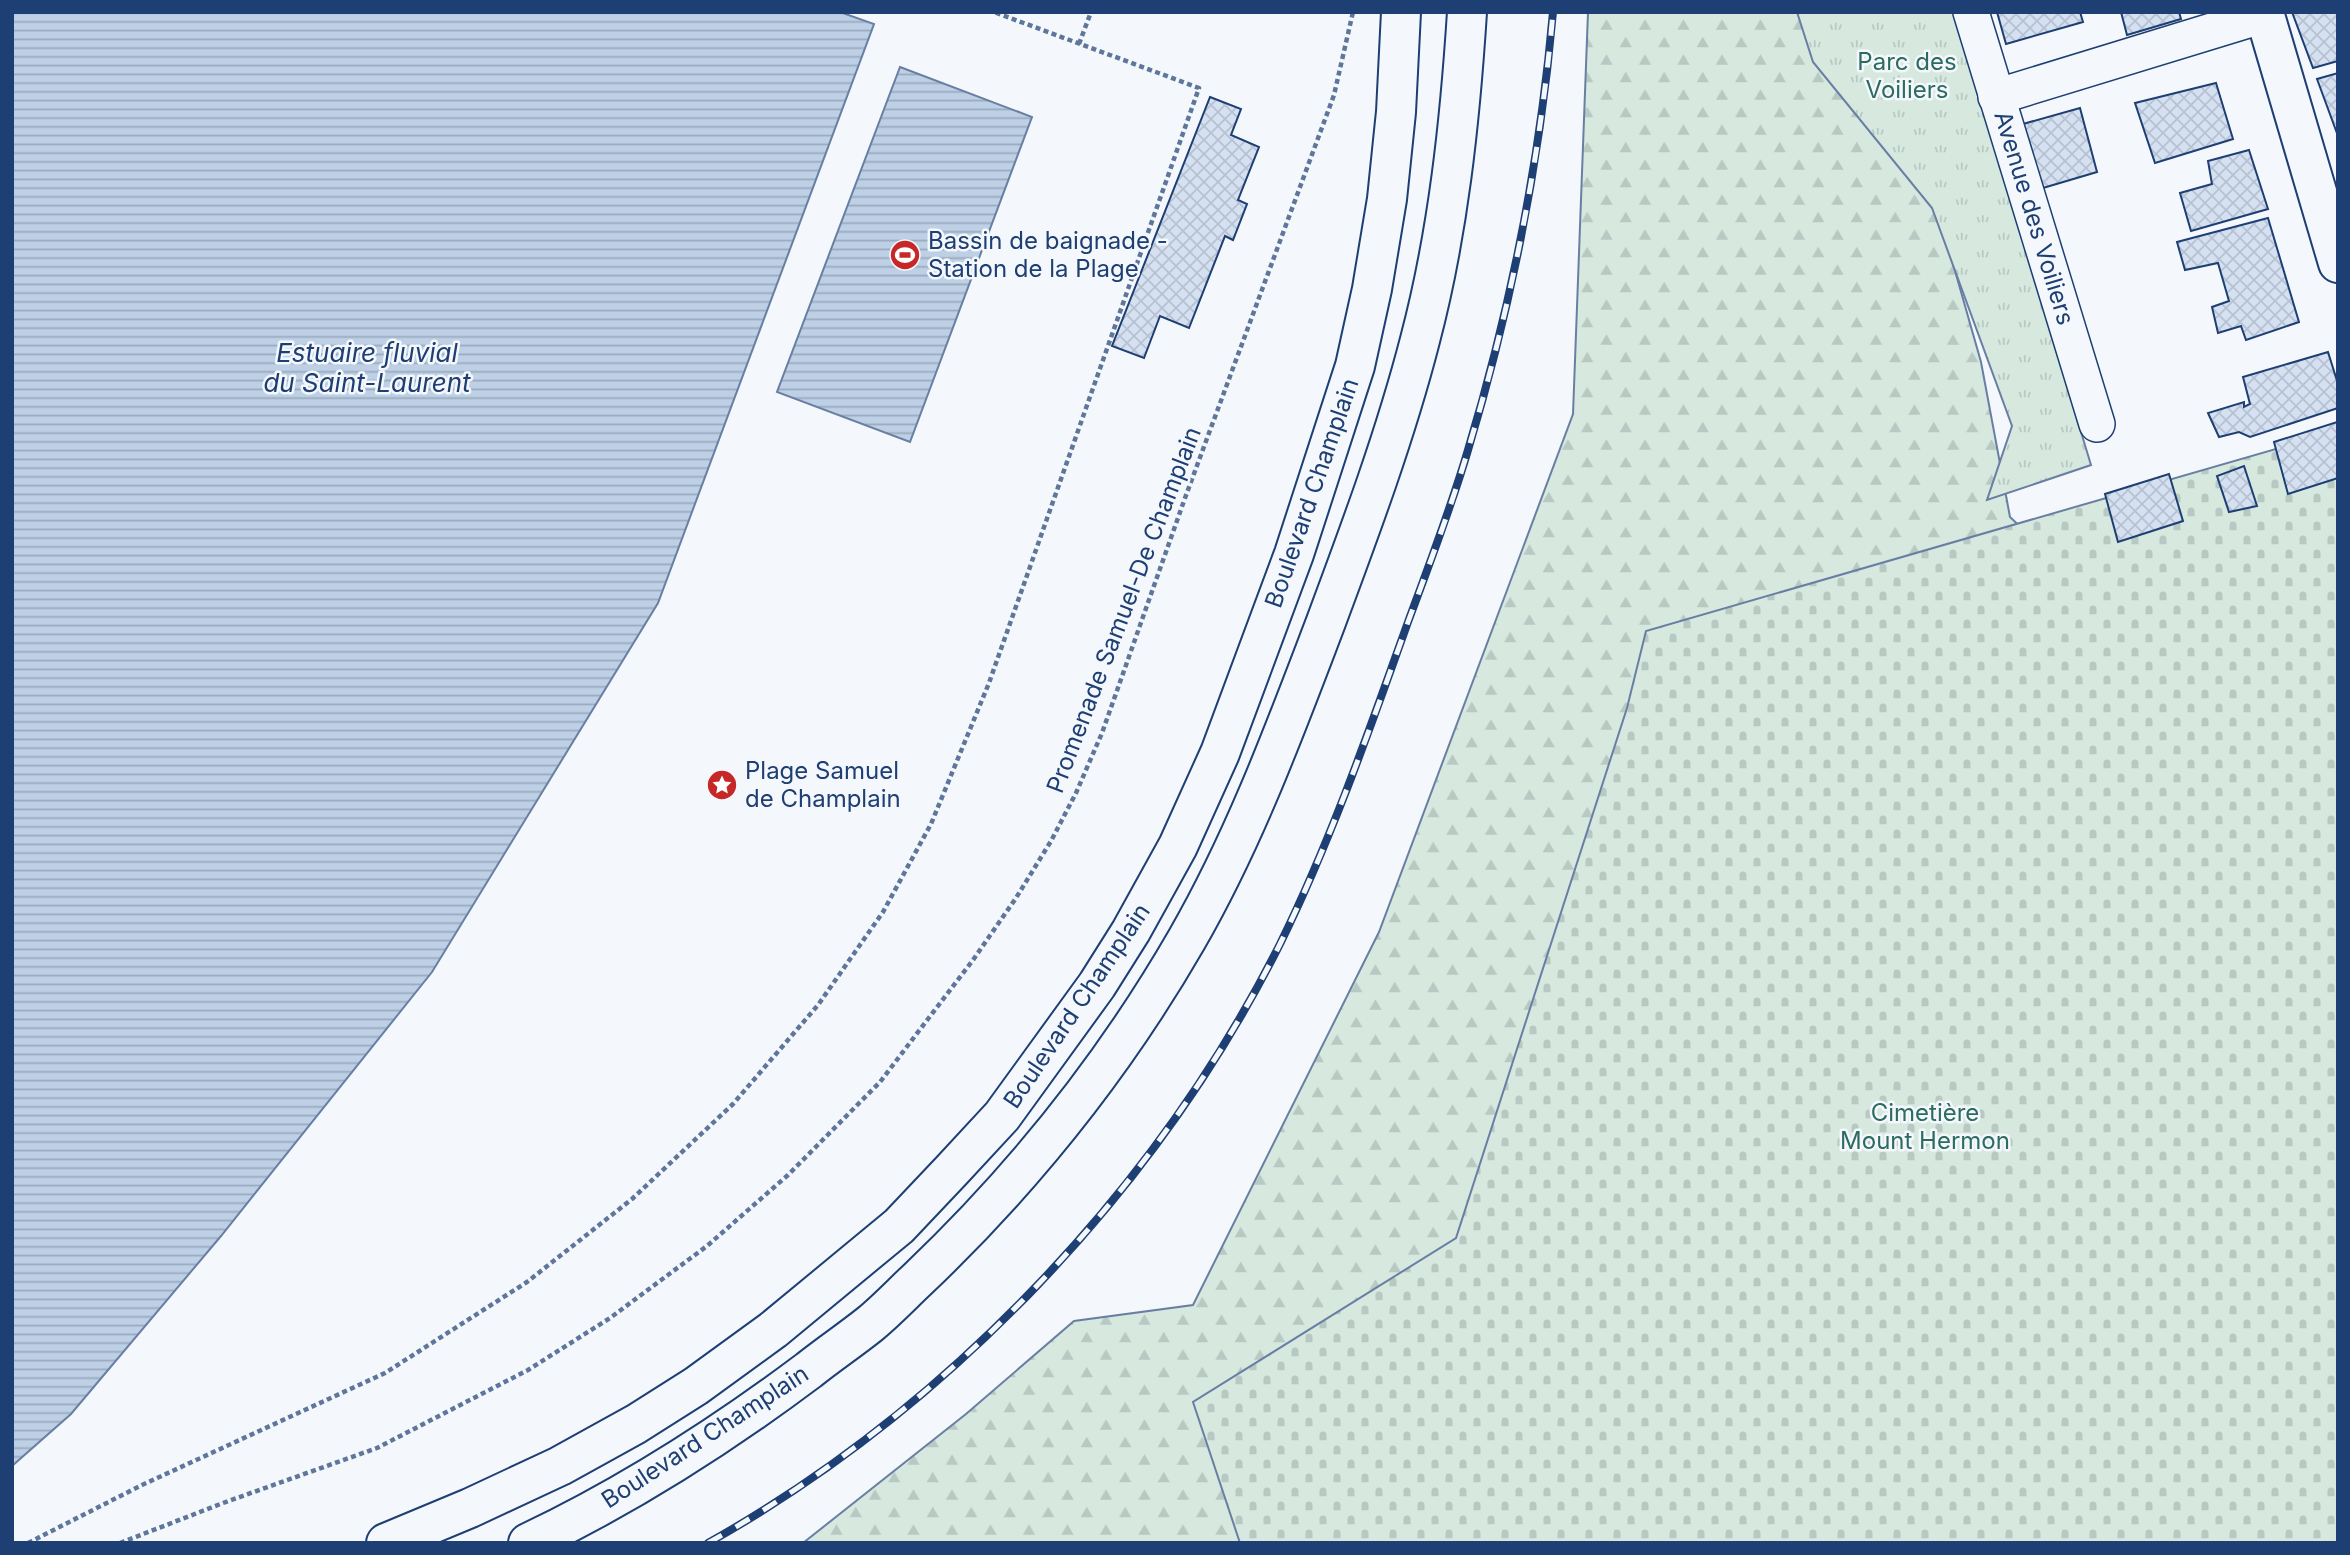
<svg xmlns="http://www.w3.org/2000/svg" width="2350" height="1555" font-family="Inter,sans-serif">
  <defs>
    <pattern id="forest-firs" width="22" height="20" patternUnits="userSpaceOnUse" patternTransform="scale(1.75)"><rect width="22" height="20" fill="#d7e8df"/><path d="M5 1l3.5 6h-7zM16 11l3.5 6h-7z" fill="#b8c8c3"/></pattern>
    <pattern id="cemetery-stones" width="16" height="16" patternUnits="userSpaceOnUse" patternTransform="scale(1.75)"><rect width="16" height="16" fill="#d7e8df"/><path d="M2 7V4a2 2 0 0 1 4 0v3zM10 15v-3a2 2 0 0 1 4 0v3z" fill="#b8c8c3"/></pattern>
    <pattern id="park-tufts" width="24" height="20" patternUnits="userSpaceOnUse" patternTransform="scale(1.75)"><rect width="24" height="20" fill="#d7e8df"/><path d="M3 7l-1-3M5 7V3M7 7l1-3M15 17l-1-3M17 17v-4M19 17l1-3" fill="none" stroke="#b8c8c3"/></pattern>
    <pattern id="water-rules" width="6" height="5" patternUnits="userSpaceOnUse" patternTransform="scale(1.75)"><rect width="6" height="5" fill="#bed0e5"/><path d="M0 2.5h6" fill="none" stroke="#9aaabe"/></pattern>
    <pattern id="building-cross-hatch" width="8" height="8" patternUnits="userSpaceOnUse" patternTransform="scale(1.75)"><rect width="8" height="8" fill="#d5e0f0"/><path d="M0 0l8 8M0 8l8-8" fill="none" stroke="#b6c1d1"/></pattern>
  </defs>
  <rect width="100%" height="100%" fill="#f4f7fb"/>
  <path fill="url(#forest-firs)" stroke="#687fa3" stroke-width="2" d="M1588,12H1809L1922,155L1981,362L2010,517L2065,569L2338,1543H803L966,1414L1074,1321L1193,1305L1379,932L1573,414Z"/>
  <path fill="url(#cemetery-stones)" stroke="#687fa3" stroke-width="2" d="M2338,431V1543H1240L1193,1402L1456,1238L1627,708L1646,631Z"/>
  <path fill="url(#park-tufts)" stroke="#687fa3" stroke-width="2" d="M1797,12H1954L2091,465L1987,500L2012,426L1932,208L1813,62Z"/>
  <g fill="url(#water-rules)" stroke="#687fa3" stroke-width="2">
    <path d="M12,12H840L874,24L658,603L432,972L221,1236L71,1414L12,1466Z"/>
    <path d="M900,67L1032,117L910,442L777,392Z"/>
  </g>
  <g fill="url(#building-cross-hatch)" stroke="#1d3f73" stroke-width="2">
    <path d="M1997,12H2080L2083,22L2006,44Z"/>
    <path d="M2121,12H2179L2181,19L2127,35Z"/>
    <path d="M2292,12H2338V61L2313,68Z"/>
    <path d="M2338,73V136L2317,79Z"/>
    <path d="M2216,83L2233,139L2155,163L2135,103Z"/>
    <path d="M1210,97L1241,109L1231,135L1259,147L1238,200L1247,204L1233,240L1225,236L1189,328L1160,316L1144,358L1112,346Z"/>
    <path d="M2080,108L2097,172L2043,188L2023,124Z"/>
    <path d="M2249,150L2268,209L2191,231L2180,193L2212,184L2208,161Z"/>
    <path d="M2268,218L2299,322L2246,340L2241,326L2218,333L2212,307L2229,301L2218,263L2185,270L2177,242Z"/>
    <path d="M2328,352L2338,384V408L2250,437L2239,432L2219,437L2208,413L2244,402V407L2250,404L2243,377Z"/>
    <path d="M2337,422L2338,478L2288,494L2274,442Z"/>
    <path d="M2244,466L2257,506L2229,512L2217,476Z"/>
    <path d="M2169,474L2183,521L2118,542L2105,494Z"/>
  </g>
  <g fill="none" stroke-linecap="round" stroke-linejoin="round">
    <g stroke="#1d3f73" stroke-width="38">
      <g id="street">
        <path d="M1971,12L2097,424"/>
        <path d="M1996,97L2264,15"/>
      </g>
    </g>
    <g stroke="#1d3f73" stroke-width="42">
      <path id="secondary" d="M2264,12L2338,263"/>
    </g>
    <g stroke="#1d3f73" stroke-width="42">
      <g id="primary">
        <path d="M386,1543L470,1508L560,1466L636,1424L696,1386L773,1330L899,1226L952,1170L1002,1116L1097,985L1131,931L1178,846L1220,753L1294,554L1355,366L1372,289L1387,199L1396,112L1401,12"/>
        <path d="M528,1543C627,1496 721,1436 809,1370C829,1354 850,1340 870,1324C887,1310 902,1294 918,1279C1023,1179 1115,1064 1187,939C1244,840 1284,732 1324,627C1359,533 1395,437 1420,340C1448,234 1460,122 1467,12"/>
      </g>
    </g>
    <g stroke="#5e769c" stroke-width="4.5" stroke-dasharray="5 3.5" stroke-linecap="butt">
      <path d="M1079,44L1091,12"/>
      <path d="M28,1543L142,1485L385,1373L527,1282L632,1199L733,1104L818,1005L883,912L931,824L989,683L1199,88L994,12"/>
      <path d="M120,1543L223,1503L377,1448L528,1370L610,1318L707,1246L788,1175L880,1082L973,960L1016,898L1051,841L1076,793L1102,733L1185,498L1334,95L1353,12"/>
    </g>
    <use href="#street" stroke="#f4f7fb" stroke-width="35"/>
    <use href="#secondary" stroke="#f4f7fb" stroke-width="38"/>
    <use href="#primary" stroke="#f4f7fb" stroke-width="38"/>
    <g stroke="#1d3f73" stroke-width="8">
      <path id="rail" d="M708,1543C947,1409 1157,1189 1280,944C1331,840 1369,731 1408,622C1429,565 1451,508 1468,450C1511,307 1540,161 1553,12"/>
    </g>
    <use href="#rail" stroke="#f4f7fb" stroke-width="5" stroke-dasharray="16" stroke-linecap="butt"/>
  </g>
  <defs>
    <g id="stadium-disc" transform="scale(1.575)"><circle r="9.5" fill="#c62828" stroke="#f4f7fb"/><path d="M0-5a6.5 5 0 1 0 0 10a6.5 5 0 1 0 0-10ZM-3.5-1.8h7v3.6h-7Z" fill="#fff"/></g>
    <g id="sight-disc" transform="scale(1.575)"><circle r="9.5" fill="#c62828" stroke="#f4f7fb"/><path d="M0-6L1.8-2.2L6-1.7L2.9 1.2L3.7 5.4L0 3.3L-3.7 5.4L-2.9 1.2L-6-1.7L-1.8-2.2Z" fill="#fff"/></g>
  </defs>
  <g fill-rule="evenodd">
    <use href="#stadium-disc" x="905" y="255"/>
    <use href="#sight-disc" x="722" y="785"/>
  </g>
  <g text-anchor="middle" stroke-width="5" stroke-linejoin="round" paint-order="stroke">
    <g font-size="24" fill="#2c6c60" stroke="#f4f7fb">
      <text x="1907" y="70">Parc des<tspan x="1907" dy="28">Voiliers</tspan></text>
      <text x="1925" y="1121">Cimetière<tspan x="1925" dy="28">Mount Hermon</tspan></text>
    </g>
    <g font-size="24" fill="#1d3f73" stroke="#f4f7fb">
      <text transform="translate(2034 218) rotate(73)" y="8">Avenue des Voiliers</text>
      <text transform="translate(1312 493) rotate(-71)" y="8">Boulevard Champlain</text>
      <text transform="translate(1124 610) rotate(-69)" y="8">Promenade Samuel-De Champlain</text>
      <text transform="translate(1077 1006) rotate(-56)" y="8">Boulevard Champlain</text>
      <text transform="translate(705 1437) rotate(-33)" y="8">Boulevard Champlain</text>
    </g>
    <g font-size="24" fill="#1d3f73" stroke="#f4f7fb" text-anchor="start">
      <text x="928" y="249">Bassin de baignade -<tspan x="928" dy="28">Station de la Plage</tspan></text>
      <text x="745" y="779">Plage Samuel<tspan x="745" dy="28">de Champlain</tspan></text>
    </g>
    <g font-size="26" font-style="italic" fill="#1d3f73" stroke="#f4f7fb">
      <text x="367" y="362">Estuaire fluvial<tspan x="367" dy="30">du Saint-Laurent</tspan></text>
    </g>
  </g>
  <rect width="2350" height="1555" fill="none" stroke="#1d3f73" stroke-width="28"/>
</svg>
